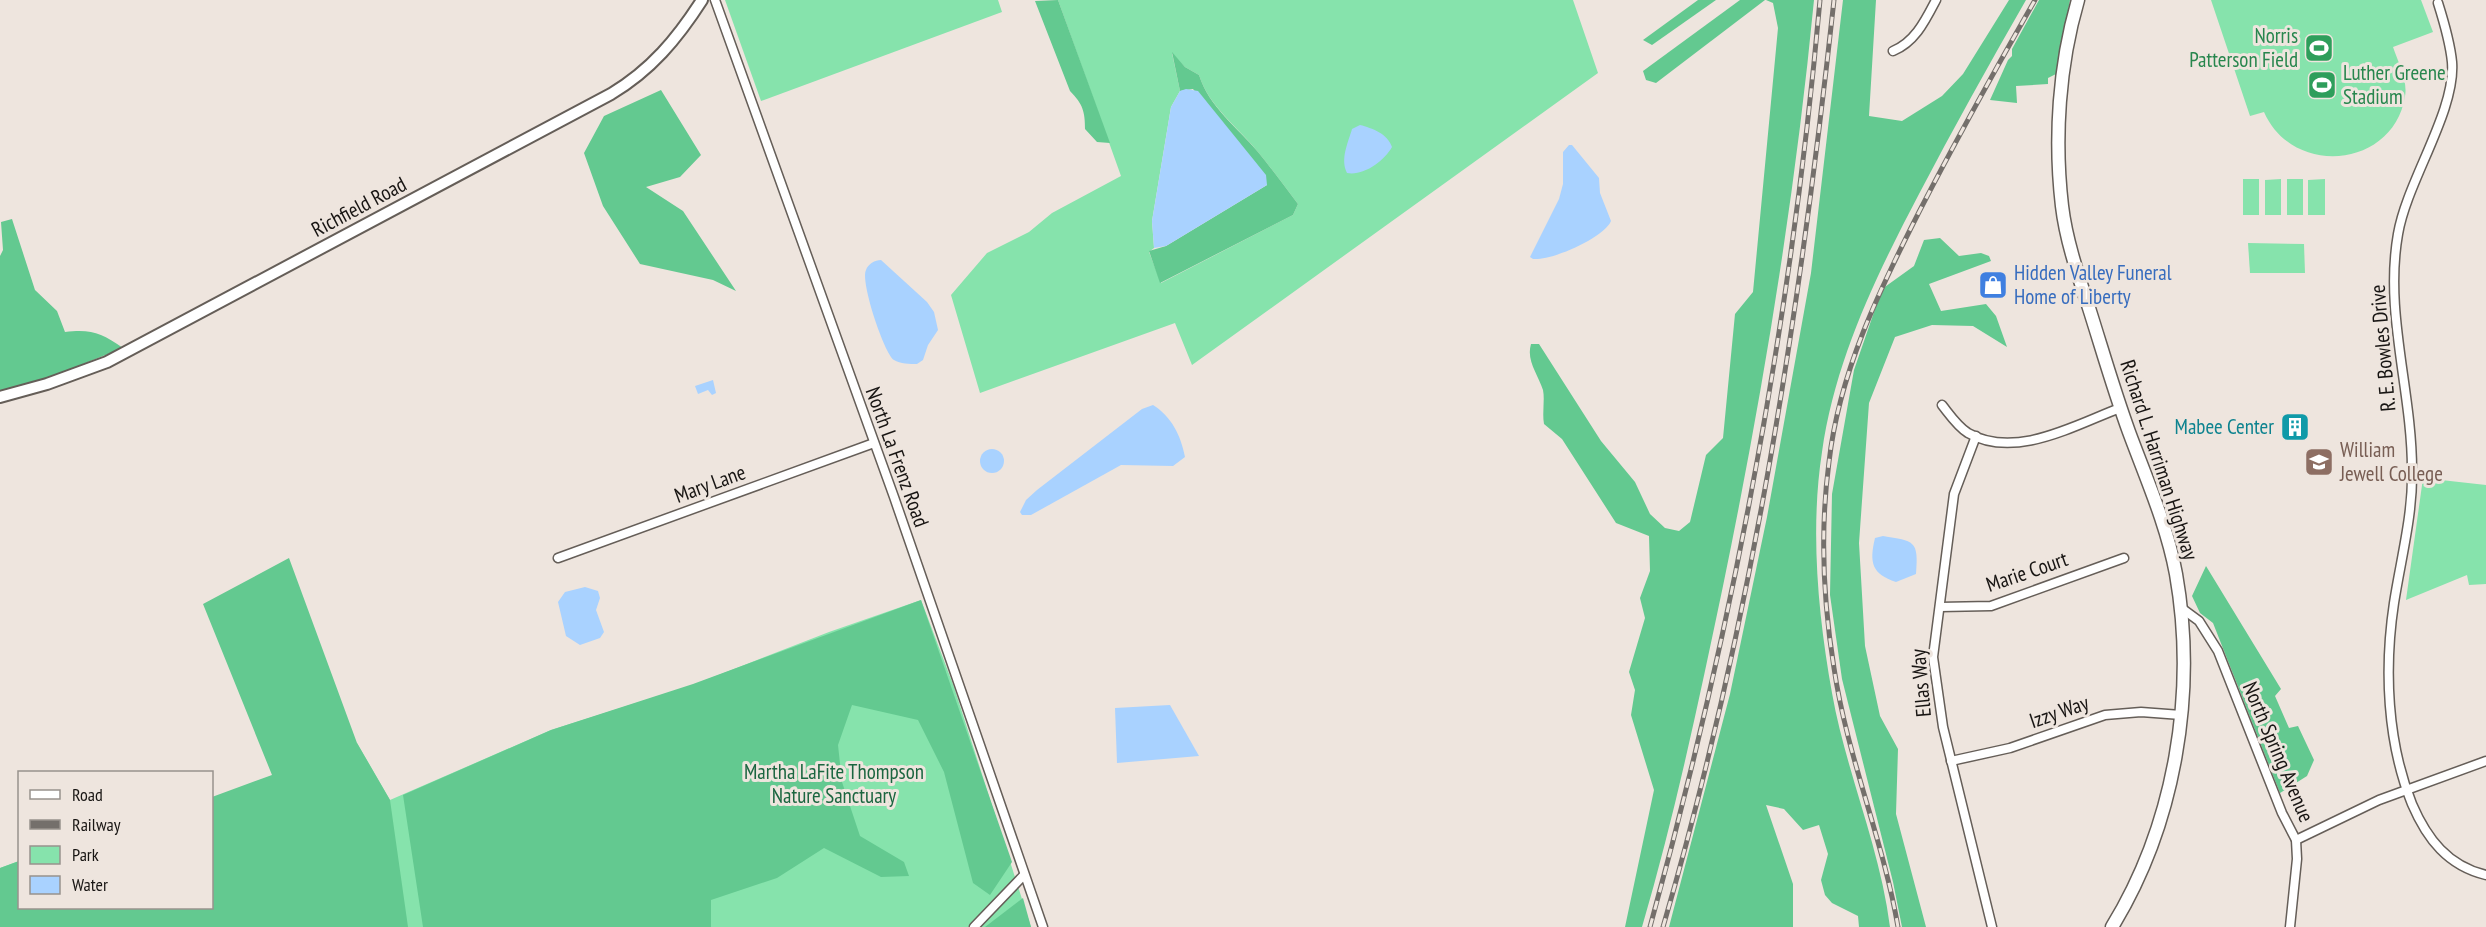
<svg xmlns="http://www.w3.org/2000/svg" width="2486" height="927" font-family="'PT Sans Narrow',sans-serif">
  <rect width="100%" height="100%" fill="#eee5de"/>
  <g fill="#86e3ac" fill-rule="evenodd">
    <path d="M725,0H998L1002,12L761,101Z"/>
    <path d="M1058,0H1573L1598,73L1192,365L1175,323L980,393L951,295L987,253L1029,232L1052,213L1121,176ZM1172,53L1185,67L1199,75C1209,107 1239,128 1258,152C1272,169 1285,187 1298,204L1293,215L1161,283L1149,252L1154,248L1152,221L1171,107L1180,91Z"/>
    <path d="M2211,0H2421L2433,32L2393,47C2398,62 2408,81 2405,96C2394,168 2293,178 2264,112L2250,116Z"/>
    <rect x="2243" y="179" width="16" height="36"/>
    <path d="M2281,179V215H2265V180Z"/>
    <rect x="2287" y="179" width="16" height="36"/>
    <path d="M2325,179V215H2308V180Z"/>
    <path d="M2248,243L2304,244L2305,273H2250Z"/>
    <path d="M2423,478L2486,485V584L2469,585L2467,575L2406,600Z"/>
    <path d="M921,600L954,687L1031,927H0V868L19,861L20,908H212L219,796L357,743L390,800L551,730L693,685L829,632Z"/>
  </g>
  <g fill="#63c990">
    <path d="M1058,0L1110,143L1097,142L1085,129C1085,112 1083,104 1070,91L1035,1Z"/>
    <path d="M1698,0H1716L1652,45L1643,40Z"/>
    <path d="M1740,0H1765L1656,83L1646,80L1643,71Z"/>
    <path d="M1766,0H1814C1795,197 1763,392 1723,586C1699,700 1675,815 1642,927H1625L1654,790L1631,715L1635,690L1629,672L1645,618L1640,598L1650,571L1649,536L1616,523L1562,439L1544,424C1542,413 1545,400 1543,390C1538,374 1526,361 1531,344H1539L1601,441L1635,482L1650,514L1665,528L1679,531L1690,522L1706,455L1723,438L1735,314L1753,292L1778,28L1773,3Z"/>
    <path d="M1843,0H1876L1869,116L1902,121L1942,96L1963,74L2009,0H2026C1989,64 1953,129 1919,194C1876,276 1835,360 1822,452C1810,530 1818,615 1832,693C1846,772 1880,847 1890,927H1859L1858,916L1832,903L1825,895L1821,880L1828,854L1819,825L1803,830L1784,809L1766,805L1793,884V927H1669L1730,694L1767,517L1811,273Z"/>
    <path d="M2039,0H2070L2056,74L2048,78V84L2016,86L2017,103L1990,100L2008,60L2012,56V49Z"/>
    <path d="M1172,52L1185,67L1199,75C1209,107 1238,128 1258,152C1272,169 1285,187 1298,204L1293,215L1160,283L1149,251L1166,246L1267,185L1193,89L1180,91Z"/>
    <path d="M661,90L701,155L680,177L646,187L683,211L736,291L713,280L640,264L603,206L584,153L604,116Z"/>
    <path d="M12,219L35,290L57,311L65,332C92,329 101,333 123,348L53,376L0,392V256L3,250L1,222Z"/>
    <path d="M1940,238L1959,256L1981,253L1989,256L1991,261L1929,284L1941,311L1986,304L1996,316L2007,347L1973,326L1932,325L1895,337L1869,403L1859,543L1865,646L1880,716L1898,749L1896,814L1926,927H1902L1893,882L1842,679L1830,595L1832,494L1854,370L1882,289L1914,266L1924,240Z"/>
    <path d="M289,558L357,743L390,800L408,927H0V868L19,861L20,908H212V797L272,775L203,604Z"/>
    <path d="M2206,566L2281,689L2275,696L2289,728L2298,726L2314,760L2307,776L2280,793L2213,623L2200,613L2192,596Z"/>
    <path d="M921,600L1012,862L990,895L973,883L944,772L918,720L852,705L838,745L842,782L860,836L904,862L909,876L881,877L824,848L777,878L711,900V927H423L403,795L551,730L693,684Z"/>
    <path d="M1023,898L1031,927H985Z"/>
  </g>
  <g fill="#a9d2ff">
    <path d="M1186,89L1198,91L1266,175L1267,185L1166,246L1154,248L1152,221L1171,107L1180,91Z"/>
    <path d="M1360,125C1372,128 1388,134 1392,147C1384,161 1364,176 1347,173C1340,159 1348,143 1352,129Z"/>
    <path d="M1569,145H1572L1599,178L1600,193L1611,221C1604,238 1551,261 1533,259L1530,257L1559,199L1563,184V152Z"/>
    <path d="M881,260L927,302L934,312L938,330L928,345L923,360L917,364C910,364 900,364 894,360C884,353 860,281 866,270C868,264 875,260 881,260Z"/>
    <path d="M713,380L716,393L712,395L708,390L698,394L695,386Z"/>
    <path d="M1153,405C1172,417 1181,436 1185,457L1173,466L1121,465L1031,515H1022L1020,512L1026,500L1037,490L1142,409Z"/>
    <circle cx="992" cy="461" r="12"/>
    <path d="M1883,536C1914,541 1919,540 1916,574L1896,582C1872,574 1869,563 1875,538Z"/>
    <path d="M585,587L598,591L600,598L596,610L604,632L600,638L580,645L566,636L558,602L565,592Z"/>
    <path d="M1170,705L1199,756L1117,763L1115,708Z"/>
  </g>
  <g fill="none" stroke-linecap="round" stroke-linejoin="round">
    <g stroke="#655e58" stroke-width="11">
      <g id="minor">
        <path d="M715,0L894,497L1043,927"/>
        <path d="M2438,3C2444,22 2450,42 2452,62C2456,111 2407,181 2398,234C2384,313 2412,390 2412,470C2413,515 2401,558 2394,603C2384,669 2387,742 2412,804C2427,839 2448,866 2486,875"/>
        <path d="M1893,51C1915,42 1925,21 1936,0"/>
        <path d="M1942,405C1950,415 1957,426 1968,433C2015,460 2075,425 2120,408"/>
        <path d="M1976,436L1954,494L1933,657L1943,727L1992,927"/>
        <path d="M558,558L874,443"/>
        <path d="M1940,607L1991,606L2124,558"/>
        <path d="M2180,607L2199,621L2218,651L2282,813L2296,840L2297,859L2290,927"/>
        <path d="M1951,761L2010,748L2105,715L2141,712L2181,715"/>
        <path d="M2296,840L2379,800L2486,761"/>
        <path d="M974,927L1024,875"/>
      </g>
    </g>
    <g stroke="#655e58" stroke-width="14">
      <path id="tertiary" d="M0,397L47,384L107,362L611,94C651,70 677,39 702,0"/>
    </g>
    <g stroke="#655e58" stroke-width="15">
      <path id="secondary" d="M2078,0C2059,65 2054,138 2062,206C2066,240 2078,275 2089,308C2102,349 2114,391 2129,432C2146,478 2167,525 2176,574C2197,693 2175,824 2112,927"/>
    </g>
    <use href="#minor" stroke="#fff" stroke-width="8"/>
    <use href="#tertiary" stroke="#fff" stroke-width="10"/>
    <use href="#secondary" stroke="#fff" stroke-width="12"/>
    <g stroke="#746f6b" stroke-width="5">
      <g id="rail">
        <path d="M1650,927C1734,623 1792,314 1820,0"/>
        <path d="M1663,927C1751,625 1800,313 1834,0"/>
        <path d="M1898,927C1883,839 1847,757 1834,668C1823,600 1820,530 1829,462C1839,373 1879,291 1919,212C1956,140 1995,70 2035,0"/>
      </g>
    </g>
    <use href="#rail" stroke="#eee5de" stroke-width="3" stroke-dasharray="9" stroke-linecap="butt"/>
  </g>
  <defs>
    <g id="stadium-square" transform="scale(1.5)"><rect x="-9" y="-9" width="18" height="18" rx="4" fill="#2e9e5b" stroke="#eee5de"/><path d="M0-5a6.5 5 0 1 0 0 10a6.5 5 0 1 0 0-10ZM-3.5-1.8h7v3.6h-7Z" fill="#fff"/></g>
    <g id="shop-square" transform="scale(1.5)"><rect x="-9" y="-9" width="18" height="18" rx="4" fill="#3f7fe0" stroke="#eee5de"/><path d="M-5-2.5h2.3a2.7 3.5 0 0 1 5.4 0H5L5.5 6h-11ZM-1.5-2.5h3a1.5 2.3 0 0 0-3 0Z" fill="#fff"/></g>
    <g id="building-square" transform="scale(1.5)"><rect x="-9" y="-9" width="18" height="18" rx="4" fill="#0f9aa8" stroke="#eee5de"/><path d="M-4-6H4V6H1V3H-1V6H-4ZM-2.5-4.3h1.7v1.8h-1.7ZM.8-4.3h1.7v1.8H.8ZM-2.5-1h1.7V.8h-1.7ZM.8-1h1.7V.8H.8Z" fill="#fff"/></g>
    <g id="university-square" transform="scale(1.5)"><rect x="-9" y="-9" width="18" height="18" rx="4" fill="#8d6e63" stroke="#eee5de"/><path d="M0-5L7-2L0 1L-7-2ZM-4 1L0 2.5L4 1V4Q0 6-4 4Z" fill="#fff"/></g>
  </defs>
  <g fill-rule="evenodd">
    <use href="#stadium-square" x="2319" y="48"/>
    <use href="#stadium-square" x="2322" y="85"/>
    <use href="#shop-square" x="1993" y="285"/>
    <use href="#building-square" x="2295" y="427"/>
    <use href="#university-square" x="2319" y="462"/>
  </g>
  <g text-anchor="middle" stroke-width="6" stroke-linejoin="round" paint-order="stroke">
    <g font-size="21" fill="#27864d" stroke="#eee5de" text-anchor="end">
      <text x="2298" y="43">Norris<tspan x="2298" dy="24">Patterson Field</tspan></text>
      <text x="2343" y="80" text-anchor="start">Luther Greene<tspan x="2343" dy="24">Stadium</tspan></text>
    </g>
    <g font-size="21" fill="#181513" stroke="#eee5de">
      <text transform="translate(359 207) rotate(-28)" y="7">Richfield Road</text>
      <text transform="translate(2383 348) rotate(-95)" y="7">R. E. Bowles Drive</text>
      <text transform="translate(897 457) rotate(70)" y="7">North La Frenz Road</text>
      <text transform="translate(2159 460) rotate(72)" y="7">Richard L. Harriman Highway</text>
      <text transform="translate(710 484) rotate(-20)" y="7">Mary Lane</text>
      <text transform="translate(2027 572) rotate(-19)" y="7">Marie Court</text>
      <text transform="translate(1921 683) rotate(-95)" y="7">Ellas Way</text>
      <text transform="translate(2059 712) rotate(-19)" y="7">Izzy Way</text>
      <text transform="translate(2278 752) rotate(67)" y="7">North Spring Avenue</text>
    </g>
    <g font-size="21" fill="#366cbe" stroke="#eee5de" text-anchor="start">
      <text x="2014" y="280">Hidden Valley Funeral<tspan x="2014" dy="24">Home of Liberty</tspan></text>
    </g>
    <g font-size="21" fill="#0d838f" stroke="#eee5de" text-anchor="end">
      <text x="2274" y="434">Mabee Center</text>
    </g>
    <g font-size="21" fill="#785e54" stroke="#eee5de" text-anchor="start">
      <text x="2340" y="457">William<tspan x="2340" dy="24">Jewell College</tspan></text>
    </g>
    <g font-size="21" fill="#1b6640" stroke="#eee5de">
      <text x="834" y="779">Martha LaFite Thompson<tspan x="834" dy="24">Nature Sanctuary</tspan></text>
    </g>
  </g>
  <rect x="18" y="771" width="195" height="138" fill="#eee5de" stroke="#98928d" stroke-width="1.5"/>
  <rect x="30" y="790" width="30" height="9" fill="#ffffff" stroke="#98928d" stroke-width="1.5"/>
  <text x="72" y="801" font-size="18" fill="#181513">Road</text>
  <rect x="30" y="820" width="30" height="9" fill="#746f6b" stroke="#98928d" stroke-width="1.5"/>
  <text x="72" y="831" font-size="18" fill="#181513">Railway</text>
  <rect x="30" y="846" width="30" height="18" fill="#86e3ac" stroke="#98928d" stroke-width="1.5"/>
  <text x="72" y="861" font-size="18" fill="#181513">Park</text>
  <rect x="30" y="876" width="30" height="18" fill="#a9d2ff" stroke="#98928d" stroke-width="1.5"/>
  <text x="72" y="891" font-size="18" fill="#181513">Water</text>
</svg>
